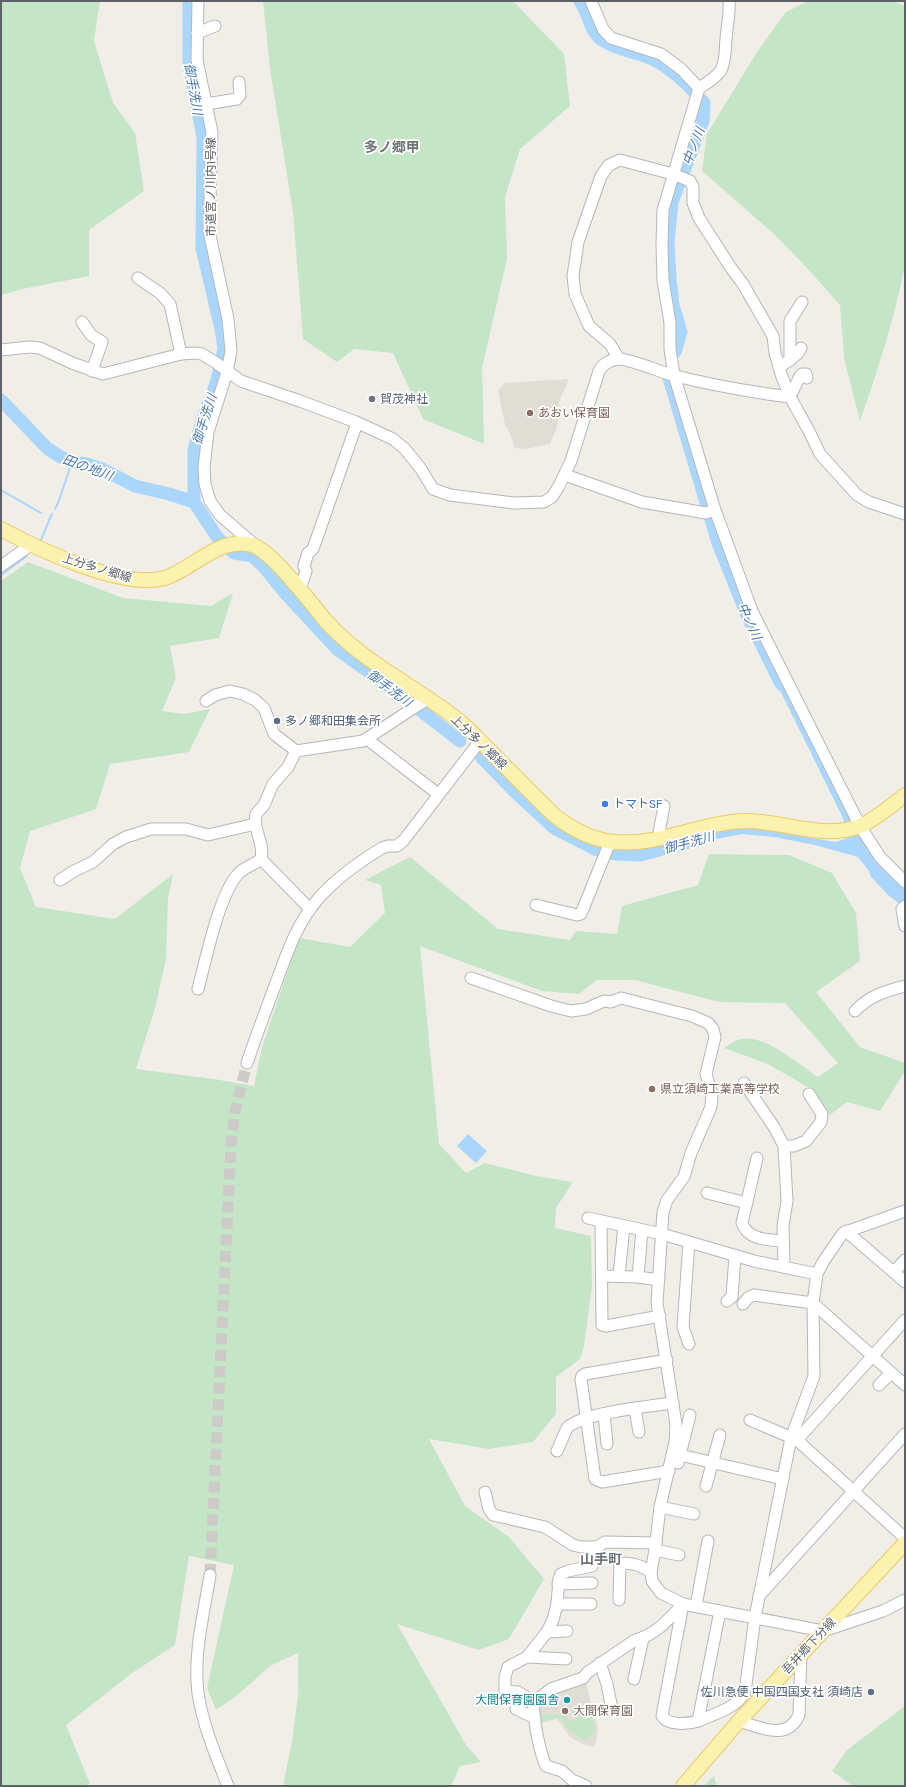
<svg xmlns="http://www.w3.org/2000/svg" width="906" height="1787" font-family="'DM Sans','Noto Sans JP',sans-serif">
  <rect width="100%" height="100%" fill="#f0eee7"/>
  <g fill="#e0ddd5">
    <path d="M569,379L559,402L557,428L550,444L526,449L515,448L508,429L505,425L498,390L505,383Z"/>
    <path d="M586,1683L598,1729L596,1743L593,1747L583,1744L570,1737L557,1719L539,1724L536,1704L553,1691Z"/>
  </g>
  <g fill="#c5e6c6">
    <path d="M1,1H100L94,41L113,103L135,133L144,191L89,230V276L22,289L1,295Z"/>
    <path d="M263,1H513L564,54L570,106L520,149L505,197L507,259L482,368L484,444L423,419L393,353L354,349L337,362L303,339L293,212L270,69Z"/>
    <path d="M809,1H894L905,6V264C895,318 878,369 860,421L844,358L840,305L807,268L775,235L702,171L707,134L757,52L786,12Z"/>
    <path d="M28,562L123,598L211,606L233,593L219,638L170,646L176,678L162,711L184,714L210,709L189,752L110,764L96,809L30,831L20,868L36,907L115,919L173,874L168,899L166,959L155,1008L136,1069L214,1079L254,1086L262,1047L299,938L350,947L385,913L381,885L365,880L410,857L498,929L570,940L576,931L617,934L622,906L698,885L709,854L789,855L832,873L856,913L860,961L816,992L860,1047L905,1063V1071L880,1111L847,1102L830,1115L813,1090L768,1064L724,1048C729,1045 735,1040 741,1039C765,1034 798,1064 818,1077L838,1063L785,1003L719,1002L635,980H597L579,994L542,991L420,946L439,1144L466,1173L485,1163L536,1176L573,1182L556,1208L555,1228L591,1236L592,1287L584,1346L580,1359L556,1377V1414L533,1442L489,1449L429,1439L465,1506L509,1537L544,1579L509,1639L479,1650L397,1624L466,1745L481,1762L460,1766L451,1786H283L293,1736L298,1694V1653L270,1666L235,1697L216,1710L207,1688L234,1565L189,1556L175,1645L132,1673L66,1725L90,1784L85,1786H1V581Z"/>
    <path d="M905,1706V1786H853L832,1771L847,1750Z"/>
    <path d="M590,1707L595,1731L590,1737L583,1740L567,1728L560,1717L541,1722L540,1715L549,1713L550,1716L566,1712L569,1722L574,1720L572,1711Z"/>
    <path d="M714,1776L717,1786H704Z"/>
  </g>
  <g fill="#abd6fb">
    <path d="M777,667L860,837L876,861L905,889V908L888,895L871,877L869,871L858,857L815,845L774,837L742,834L712,840L685,848L682,840L710,832L731,828H752L836,842L850,837L842,816L770,670Z"/>
    <path d="M468,1134L487,1151L476,1163L457,1146Z"/>
  </g>
  <g fill="none" stroke-linecap="round" stroke-linejoin="round">
    <g stroke="#abd6fb" stroke-width="2">
      <path d="M1,490L41,513"/>
      <path d="M55,509L58,503L72,462"/>
      <path d="M40,542L52,514"/>
      <path d="M1,575L27,556"/>
    </g>
    <g stroke="#abd6fb" stroke-width="13">
      <path d="M189,1V64L203,137L202,248L221,329L224,348L217,381L203,417L194,450V502L217,537L234,553L252,556L263,566L285,593L338,650L393,689L460,741"/>
      <path d="M580,1C589,13 589,31 602,40C615,49 630,51 645,56C669,65 688,84 704,103L703,121L672,202L668,242L670,279L673,305L681,332L675,352"/>
      <path d="M669,378L718,543L747,615L781,684"/>
      <path d="M1,400L47,448L59,456L72,462L87,464L102,469L135,486L169,494L194,502"/>
      <path d="M482,758L514,791L554,828L597,850L615,854L640,855L700,839"/>
    </g>
    <path stroke="#cccbc7" stroke-width="11" stroke-dasharray="11 5.5" stroke-linecap="butt" d="M210,1575L231,1145L235,1112L247,1063"/>
    <g stroke="#b4b7bb" stroke-width="13">
      <g id="minor">
        <path d="M198,1L197,60L212,132L209,231L228,319L231,351L227,372L208,432L204,468L205,484L210,501L220,515L256,546"/>
        <path d="M591,1L603,29L611,38L661,54L681,69L699,88"/>
        <path d="M729,1C730,14 727,26 726,39C725,49 726,61 721,70C716,78 707,83 699,88L663,210L662,245L663,280L670,323V349L674,375L715,510L752,611L860,826L880,857L905,882"/>
        <path d="M197,33L215,26"/>
        <path d="M206,104L237,99L240,95L239,82"/>
        <path d="M138,278L160,293L170,304L181,354"/>
        <path d="M82,322L91,335L102,342L92,371"/>
        <path d="M1,350L29,347L40,348L72,363L103,374L181,354L195,353L202,354L215,362L241,381L300,401L356,422L393,439L405,449L421,469L433,489L450,495L514,503L544,502L552,497L559,486L571,461L599,371C602,364 612,359 619,359C633,360 658,371 672,375C711,385 751,392 790,397"/>
        <path d="M619,359L610,344L589,326L575,294L573,276L578,242L601,176L609,165L620,160L673,174L690,181L693,187V203L699,218L731,268L743,284L773,336L775,353L781,374L790,397L809,431L820,454L857,495L869,502L905,514"/>
        <path d="M790,360L798,353L801,348"/>
        <path d="M779,367L790,360V321L802,302"/>
        <path d="M790,397L800,376L802,374H806L807,378"/>
        <path d="M565,475L642,502L706,513L715,510"/>
        <path d="M1,566L32,544"/>
        <path d="M300,589L306,571L304,566L308,553L313,549L357,423"/>
        <path d="M206,701L215,695L230,691L243,694L255,700L264,708L274,734L296,751"/>
        <path d="M367,739L438,794"/>
        <path d="M658,838L664,806"/>
        <path d="M261,859L310,909"/>
        <path d="M60,880L74,871L93,862L113,844L126,837L151,829H186L208,835L255,824"/>
        <path d="M536,905L577,915L581,914L610,842"/>
        <path d="M905,906L902,909L905,926"/>
        <path d="M471,978L551,1006L571,1011L586,1009L604,1001L611,1002L621,998L692,1016L708,1023L713,1029L715,1037L706,1074L712,1094L711,1107L691,1153L684,1177L667,1200L663,1212L657,1303L676,1424L675,1442L660,1507L655,1550L651,1572L652,1581L661,1593L683,1604L823,1631L883,1611L905,1600"/>
        <path d="M198,989C206,959 219,895 238,874C244,867 254,865 261,859C265,843 252,829 256,814L264,805L273,784L288,767L296,751L363,741L429,698"/>
        <path d="M855,1011C869,996 885,991 905,986"/>
        <path d="M247,1063C256,1036 266,1010 276,983C287,953 297,923 318,899C336,878 359,862 382,848L388,846H397L404,840L480,741"/>
        <path d="M744,1083L774,1127L784,1146L787,1201L783,1226L784,1267"/>
        <path d="M784,1146H794L806,1141L821,1122L822,1114L809,1094"/>
        <path d="M757,1158L742,1223C748,1240 768,1240 783,1241"/>
        <path d="M707,1193L747,1203"/>
        <path d="M588,1218L662,1234L754,1261L817,1274"/>
        <path d="M601,1221L602,1325L606,1326L660,1316"/>
        <path d="M846,1231L905,1282"/>
        <path d="M689,1242L683,1327L689,1344"/>
        <path d="M894,1272L905,1260"/>
        <path d="M602,1276L638,1277L659,1280"/>
        <path d="M619,1276L624,1226"/>
        <path d="M638,1277L642,1230"/>
        <path d="M727,1301L732,1297L735,1256"/>
        <path d="M743,1304L748,1298L754,1295L813,1303L905,1385"/>
        <path d="M667,1360L585,1374L582,1376L581,1379L595,1479L602,1482L669,1471"/>
        <path d="M879,1385L891,1373"/>
        <path d="M635,1409L639,1432"/>
        <path d="M604,1414L607,1444"/>
        <path d="M750,1420L797,1440L905,1538"/>
        <path d="M797,1440L905,1320"/>
        <path d="M557,1451L567,1428C581,1413 651,1406 673,1403"/>
        <path d="M680,1455L783,1479"/>
        <path d="M678,1463L690,1415"/>
        <path d="M706,1486L720,1435"/>
        <path d="M485,1492L489,1509L493,1515L545,1527L573,1545L581,1547H597L605,1542L656,1543"/>
        <path d="M660,1507L694,1514"/>
        <path d="M655,1550L679,1555"/>
        <path d="M210,1575C204,1613 193,1655 198,1693C203,1726 216,1756 228,1786"/>
        <path d="M558,1584L592,1583"/>
        <path d="M759,1596L905,1434"/>
        <path d="M619,1600L620,1563C633,1563 640,1565 651,1572"/>
        <path d="M557,1604H591"/>
        <path d="M683,1604L662,1716C668,1726 689,1724 698,1721L720,1611"/>
        <path d="M696,1606L708,1541"/>
        <path d="M547,1632L567,1631"/>
        <path d="M527,1657L566,1659"/>
        <path d="M600,1663L607,1684L612,1709"/>
        <path d="M634,1679L643,1638"/>
        <path d="M534,1702L518,1692L505,1691V1677L508,1667L527,1657L547,1632L553,1620L557,1604L559,1579L561,1574L568,1571L592,1566L597,1547"/>
        <path d="M516,1709L535,1718"/>
        <path d="M698,1721C714,1714 737,1708 745,1692L755,1617L791,1438L814,1376L813,1303L817,1274L823,1262L843,1233L905,1211"/>
        <path d="M739,1721C760,1727 787,1742 799,1715L801,1655"/>
        <path d="M586,1786L572,1780L562,1771L546,1766C540,1754 532,1714 534,1702L551,1689L583,1678L588,1672L635,1640C656,1635 670,1618 683,1604"/>
      </g>
    </g>
    <g stroke="#ecca64" stroke-width="16">
      <g id="major">
        <path d="M1,529C38,549 123,590 165,578C193,569 219,536 252,545C271,550 311,603 325,620C362,662 414,685 458,720C471,730 481,742 492,753C513,774 534,796 555,816C573,830 592,840 615,842C659,846 702,822 746,821C784,821 823,840 860,826C876,819 892,805 905,795"/>
        <path d="M683,1786L739,1721L905,1543"/>
      </g>
    </g>
    <use href="#minor" stroke="#fff" stroke-width="11"/>
    <use href="#major" stroke="#fcf2b0" stroke-width="14"/>
  </g>
  <circle fill="#6b7280" stroke="#fff" stroke-width="1.5" cx="372" cy="399" r="4"/>
  <g fill="#8d6e63" stroke="#fff" stroke-width="1.5">
    <circle cx="530" cy="413" r="4"/>
    <circle cx="652" cy="1089" r="4"/>
    <circle cx="565" cy="1711" r="4"/>
  </g>
  <g fill="#5c6f8a" stroke="#fff" stroke-width="1.5">
    <circle cx="277" cy="721" r="4"/>
    <circle cx="871" cy="1692" r="4"/>
  </g>
  <circle fill="#3f7fe0" stroke="#fff" stroke-width="1.5" cx="605" cy="804" r="4"/>
  <circle fill="#0f9aa8" stroke="#fff" stroke-width="1.5" cx="567" cy="1700" r="4"/>
  <g text-anchor="middle" stroke-width="3.5" stroke-linejoin="round" paint-order="stroke">
    <g font-size="12" fill="#5e6266" stroke="#fff">
      <text transform="translate(211 187) rotate(-90)" y="4">市道宮ノ川内1号線</text>
      <text transform="translate(97 568) rotate(17)" y="4">上分多ノ郷線</text>
      <text transform="translate(479 742) rotate(44)" y="4">上分多ノ郷線</text>
      <text transform="translate(809 1646) rotate(-47)" y="4">吾井郷下分線</text>
    </g>
    <g font-size="12" fill="#5b616d" stroke="#fff" text-anchor="start">
      <text x="380" y="403">賀茂神社</text>
    </g>
    <g font-size="12" fill="#785e54" stroke="#fff" text-anchor="start">
      <text x="538" y="417">あおい保育園</text>
      <text x="660" y="1093">県立須崎工業高等学校</text>
      <text x="573" y="1715">大間保育園</text>
    </g>
    <g font-size="12" fill="#4e5e75" stroke="#fff" text-anchor="start">
      <text x="285" y="725">多ノ郷和田集会所</text>
      <text x="863" y="1696" text-anchor="end">佐川急便 中国四国支社 須崎店</text>
    </g>
    <g font-size="12" fill="#366cbe" stroke="#fff" text-anchor="start">
      <text x="613" y="808">トマトSF</text>
    </g>
    <g font-size="12" fill="#0d838f" stroke="#fff" text-anchor="end">
      <text x="559" y="1704">大間保育園園舎</text>
    </g>
    <g font-size="13" font-style="italic" fill="#4777ae" stroke="#fff">
      <text transform="translate(194 89) rotate(80)" y="5">御手洗川</text>
      <text transform="translate(693 146) rotate(-69)" y="5">中ノ川</text>
      <text transform="translate(204 419) rotate(-72)" y="5">御手洗川</text>
      <text transform="translate(88 467) rotate(20)" y="5">田の地川</text>
      <text transform="translate(750 621) rotate(66)" y="5">中ノ川</text>
      <text transform="translate(390 688) rotate(37)" y="5">御手洗川</text>
      <text transform="translate(689 842) rotate(-15)" y="5">御手洗川</text>
    </g>
    <g font-size="14" font-weight="bold" fill="#6f7478" stroke="#fff">
      <text x="392" y="152">多ノ郷甲</text>
      <text x="601" y="1564">山手町</text>
    </g>
  </g>
  <rect width="906" height="1787" fill="none" stroke="#5e6266" stroke-width="4"/>
</svg>
